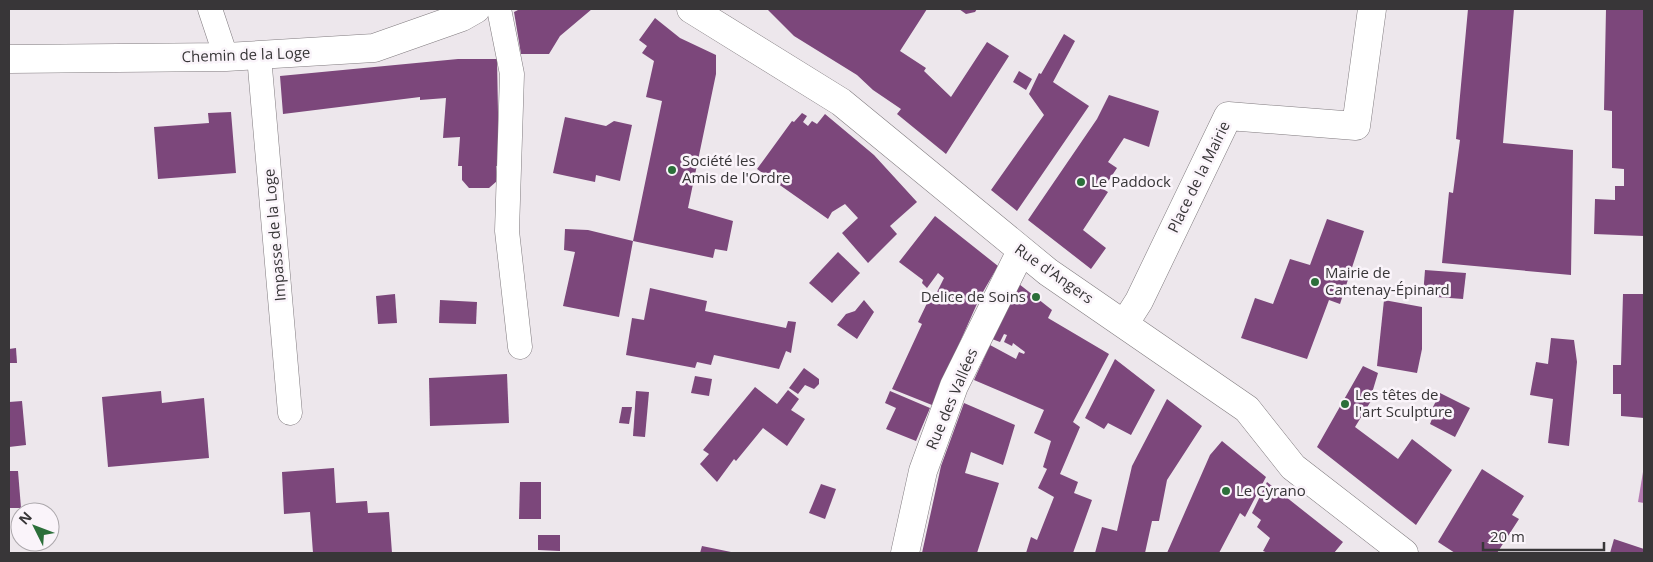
<svg xmlns="http://www.w3.org/2000/svg" width="1653" height="562" font-family="'Open Sans',sans-serif">
  <rect width="100%" height="100%" fill="#ede7ec"/>
  <path fill="#b47ab1" d="M1644,466V503L1638,502Z"/>
  <g fill="#7c477b">
    <path d="M520,9H592L560,36L549,54H521L514,12Z"/>
    <path d="M767,9H927L900,51L926,68L924,71L951,97L987,42L1009,56L946,154L897,114L901,109L873,90L857,75L794,36Z"/>
    <path d="M959,9H977L975,12L966,14Z"/>
    <path d="M1468,9H1514L1503,143L1573,150L1571,275L1442,263L1449,192L1453,193L1460,140L1456,139Z"/>
    <path d="M1606,9H1644V236L1594,234L1595,199L1615,200V186H1624V169L1612,168V111L1604,110Z"/>
    <path d="M655,18L680,38L716,55V74L688,208L733,221L727,251L715,249L713,258L633,241L662,101L646,97L654,61L642,53L647,46L639,40Z"/>
    <path d="M1064,34L1075,41L1053,82L1089,106L1017,211L991,190L1044,115L1029,94L1039,73L1041,74Z"/>
    <path d="M458,59H497L499,166H496L497,181L489,188H469L462,180V166H458L460,137L443,138L446,98L420,100V97L283,114L280,76Z"/>
    <path d="M1019,71L1032,79L1026,90L1013,82Z"/>
    <path d="M1109,95L1159,111L1149,147L1124,138L1108,162L1117,168L1103,189L1108,192L1083,230L1106,248L1091,269L1028,220L1097,119Z"/>
    <path d="M231,112L236,173L158,179L154,127L209,123L208,113Z"/>
    <path d="M802,113L807,116L803,122L808,126L812,121L817,124L825,114L874,155L917,202L890,226L897,234L868,263L842,233L858,218L845,204L832,212L828,219L757,169L792,121L794,122Z"/>
    <path d="M565,117L606,126L614,121L632,125L620,181L596,175L595,182L553,173Z"/>
    <path d="M935,216L998,266L980,297L932,405L892,389L922,324L918,322L929,299L932,302L944,278L938,273L927,288L922,283L923,280L899,262Z"/>
    <path d="M1327,219L1364,231L1340,304L1329,300L1307,359L1241,338L1255,298L1273,304L1290,259L1310,265Z"/>
    <path d="M565,229L588,230L633,241L619,317L563,306L575,252L564,250Z"/>
    <path d="M838,252L860,273L832,303L809,283Z"/>
    <path d="M1425,270L1466,273L1463,299L1423,296Z"/>
    <path d="M1019,284L1052,310L1048,318L1109,354L1073,422L1080,427L1060,474L1078,482L1074,493L1092,500L1073,553H1026L1031,537L1037,540L1054,497L1038,488L1047,469L1043,467L1051,441L1034,433L1044,410L974,380L990,345L1016,359L1019,352L1024,354L1025,352L1013,343L1012,346L1004,342L1007,335L1004,334L1000,342L992,339Z"/>
    <path d="M650,288L707,301L705,311L786,328L788,321L796,322L791,353L786,351L779,369L714,355L711,365L697,362L695,368L626,355L632,318L644,320Z"/>
    <path d="M395,294L397,323L378,324L376,296Z"/>
    <path d="M1623,294H1644V418L1621,416V394H1613V365H1621Z"/>
    <path d="M440,300L477,302L476,324L439,323Z"/>
    <path d="M864,300L874,312L857,339L837,325L846,314L855,311Z"/>
    <path d="M1384,300L1422,307V349L1417,373L1377,366Z"/>
    <path d="M1551,338L1574,340L1577,362L1569,446L1548,443L1553,399L1530,395L1536,362L1548,364Z"/>
    <path d="M16,348L17,363H9V349Z"/>
    <path d="M1115,359L1155,390L1131,435L1108,423L1104,429L1085,418Z"/>
    <path d="M1363,366L1378,373L1372,393L1374,396L1355,427L1398,459L1412,439L1452,470L1416,525L1317,447Z"/>
    <path d="M804,368L819,379V384L814,389L805,385L798,394L789,388Z"/>
    <path d="M507,374L509,423L430,426L429,378Z"/>
    <path d="M695,376L712,379L709,396L691,393Z"/>
    <path d="M755,387L777,404L788,390L799,399L791,410L805,419L787,446L763,428L736,461L734,459L717,482L700,464L709,454L703,450Z"/>
    <path d="M161,391L162,403L204,398L209,458L108,467L102,397Z"/>
    <path d="M636,391L649,392L645,437L633,436Z"/>
    <path d="M890,391L930,408L916,441L886,429L896,408L885,403Z"/>
    <path d="M1440,393L1470,408L1455,437L1430,424L1432,419L1428,417Z"/>
    <path d="M1167,399L1202,426L1167,480L1159,521H1152L1145,553H1095L1102,527L1117,531L1132,466Z"/>
    <path d="M22,401L26,445L9,447V402Z"/>
    <path d="M964,403L1015,425L1003,465L971,452L965,473L999,483L977,553H922L941,466Z"/>
    <path d="M622,407H632L629,424L619,423Z"/>
    <path d="M1222,441L1266,477L1245,517L1240,513L1219,553H1167L1210,455Z"/>
    <path d="M334,468L336,503L367,501L368,513L389,512L392,553H313L310,512L284,514L282,472Z"/>
    <path d="M1482,469L1524,496L1512,515L1519,519L1497,553H1455L1438,542Z"/>
    <path d="M9,471H18L21,508H9Z"/>
    <path d="M520,482H541V519H519Z"/>
    <path d="M1267,482L1343,542L1334,553H1268L1263,551L1270,538L1257,527L1261,520L1252,513Z"/>
    <path d="M821,484L836,489L825,519L809,513Z"/>
    <path d="M538,535H560V551L538,550Z"/>
    <path d="M1614,539L1644,549V553H1610Z"/>
    <path d="M702,546L731,552V553H700Z"/>
  </g>
  <g fill="none" stroke-linecap="round" stroke-linejoin="round">
    <g stroke="#807b7f" stroke-width="25">
      <g id="lane">
        <path d="M210,9L226,57"/>
        <path d="M499,9L512,74L507,231L520,347"/>
        <path d="M259,56L290,413"/>
      </g>
    </g>
    <g stroke="#807b7f" stroke-width="29">
      <g id="street">
        <path d="M9,59L226,57L374,48L462,17L476,9"/>
        <path d="M1125,323L1139,301L1228,116L1356,126L1372,9"/>
        <path d="M905,553L923,471L954,386L1021,251"/>
      </g>
    </g>
    <g stroke="#807b7f" stroke-width="29">
      <path id="secondary" d="M691,9L841,102L1048,272L1247,409L1293,467L1404,553"/>
    </g>
    <use href="#lane" stroke="#fff" stroke-width="24"/>
    <use href="#street" stroke="#fff" stroke-width="28"/>
    <use href="#secondary" stroke="#fff" stroke-width="28"/>
  </g>
  <g fill="#2c6f3a" stroke="#faf4fa" stroke-width="2">
    <circle cx="672" cy="170" r="5"/>
    <circle cx="1081" cy="182" r="5"/>
    <circle cx="1315" cy="282" r="5"/>
    <circle cx="1036" cy="297" r="5"/>
    <circle cx="1345" cy="404" r="5"/>
    <circle cx="1226" cy="491" r="5"/>
  </g>
  <g text-anchor="middle" stroke-width="5" stroke-linejoin="round" paint-order="stroke">
    <g font-size="15" fill="#383638" stroke="#faf4fa">
      <text transform="translate(246 55) rotate(-2)" y="5">Chemin de la Loge</text>
      <text transform="translate(1199 177) rotate(-64)" y="5">Place de la Mairie</text>
      <text transform="translate(275 235) rotate(-95)" y="5">Impasse de la Loge</text>
      <text transform="translate(1054 274) rotate(35)" y="5">Rue d'Angers</text>
      <text transform="translate(952 399) rotate(-67)" y="5">Rue des Vallées</text>
    </g>
    <g font-size="15" fill="#383638" stroke="#faf4fa" text-anchor="start">
      <text x="682" y="166">Société les<tspan x="682" dy="17">Amis de l'Ordre</tspan></text>
      <text x="1091" y="187">Le Paddock</text>
      <text x="1325" y="278">Mairie de<tspan x="1325" dy="17">Cantenay-Épinard</tspan></text>
      <text x="1026" y="302" text-anchor="end">Delice de Soins</text>
      <text x="1355" y="400">Les têtes de<tspan x="1355" dy="17">l'art Sculpture</tspan></text>
      <text x="1236" y="496">Le Cyrano</text>
    </g>
  </g>
  <rect width="1653" height="562" fill="none" stroke="#383638" stroke-width="20"/>
  <g transform="translate(35 527) rotate(312)"><circle r="24" fill="#faf4fa" stroke="#aca8ac"/>
  <path d="M0-4L9 19L0 12L-9 19Z" fill="#2c6f3a"/>
  <text y="-8" font-size="14" font-weight="bold" text-anchor="middle" fill="#383638">N</text>
  </g>
  <path d="M1483 542v8h121v-8" fill="none" stroke="#383638" stroke-width="2.5"/>
  <text x="1490" y="542" font-size="15" fill="#383638" stroke="#faf4fa" stroke-width="4" paint-order="stroke">20 m</text>
</svg>
